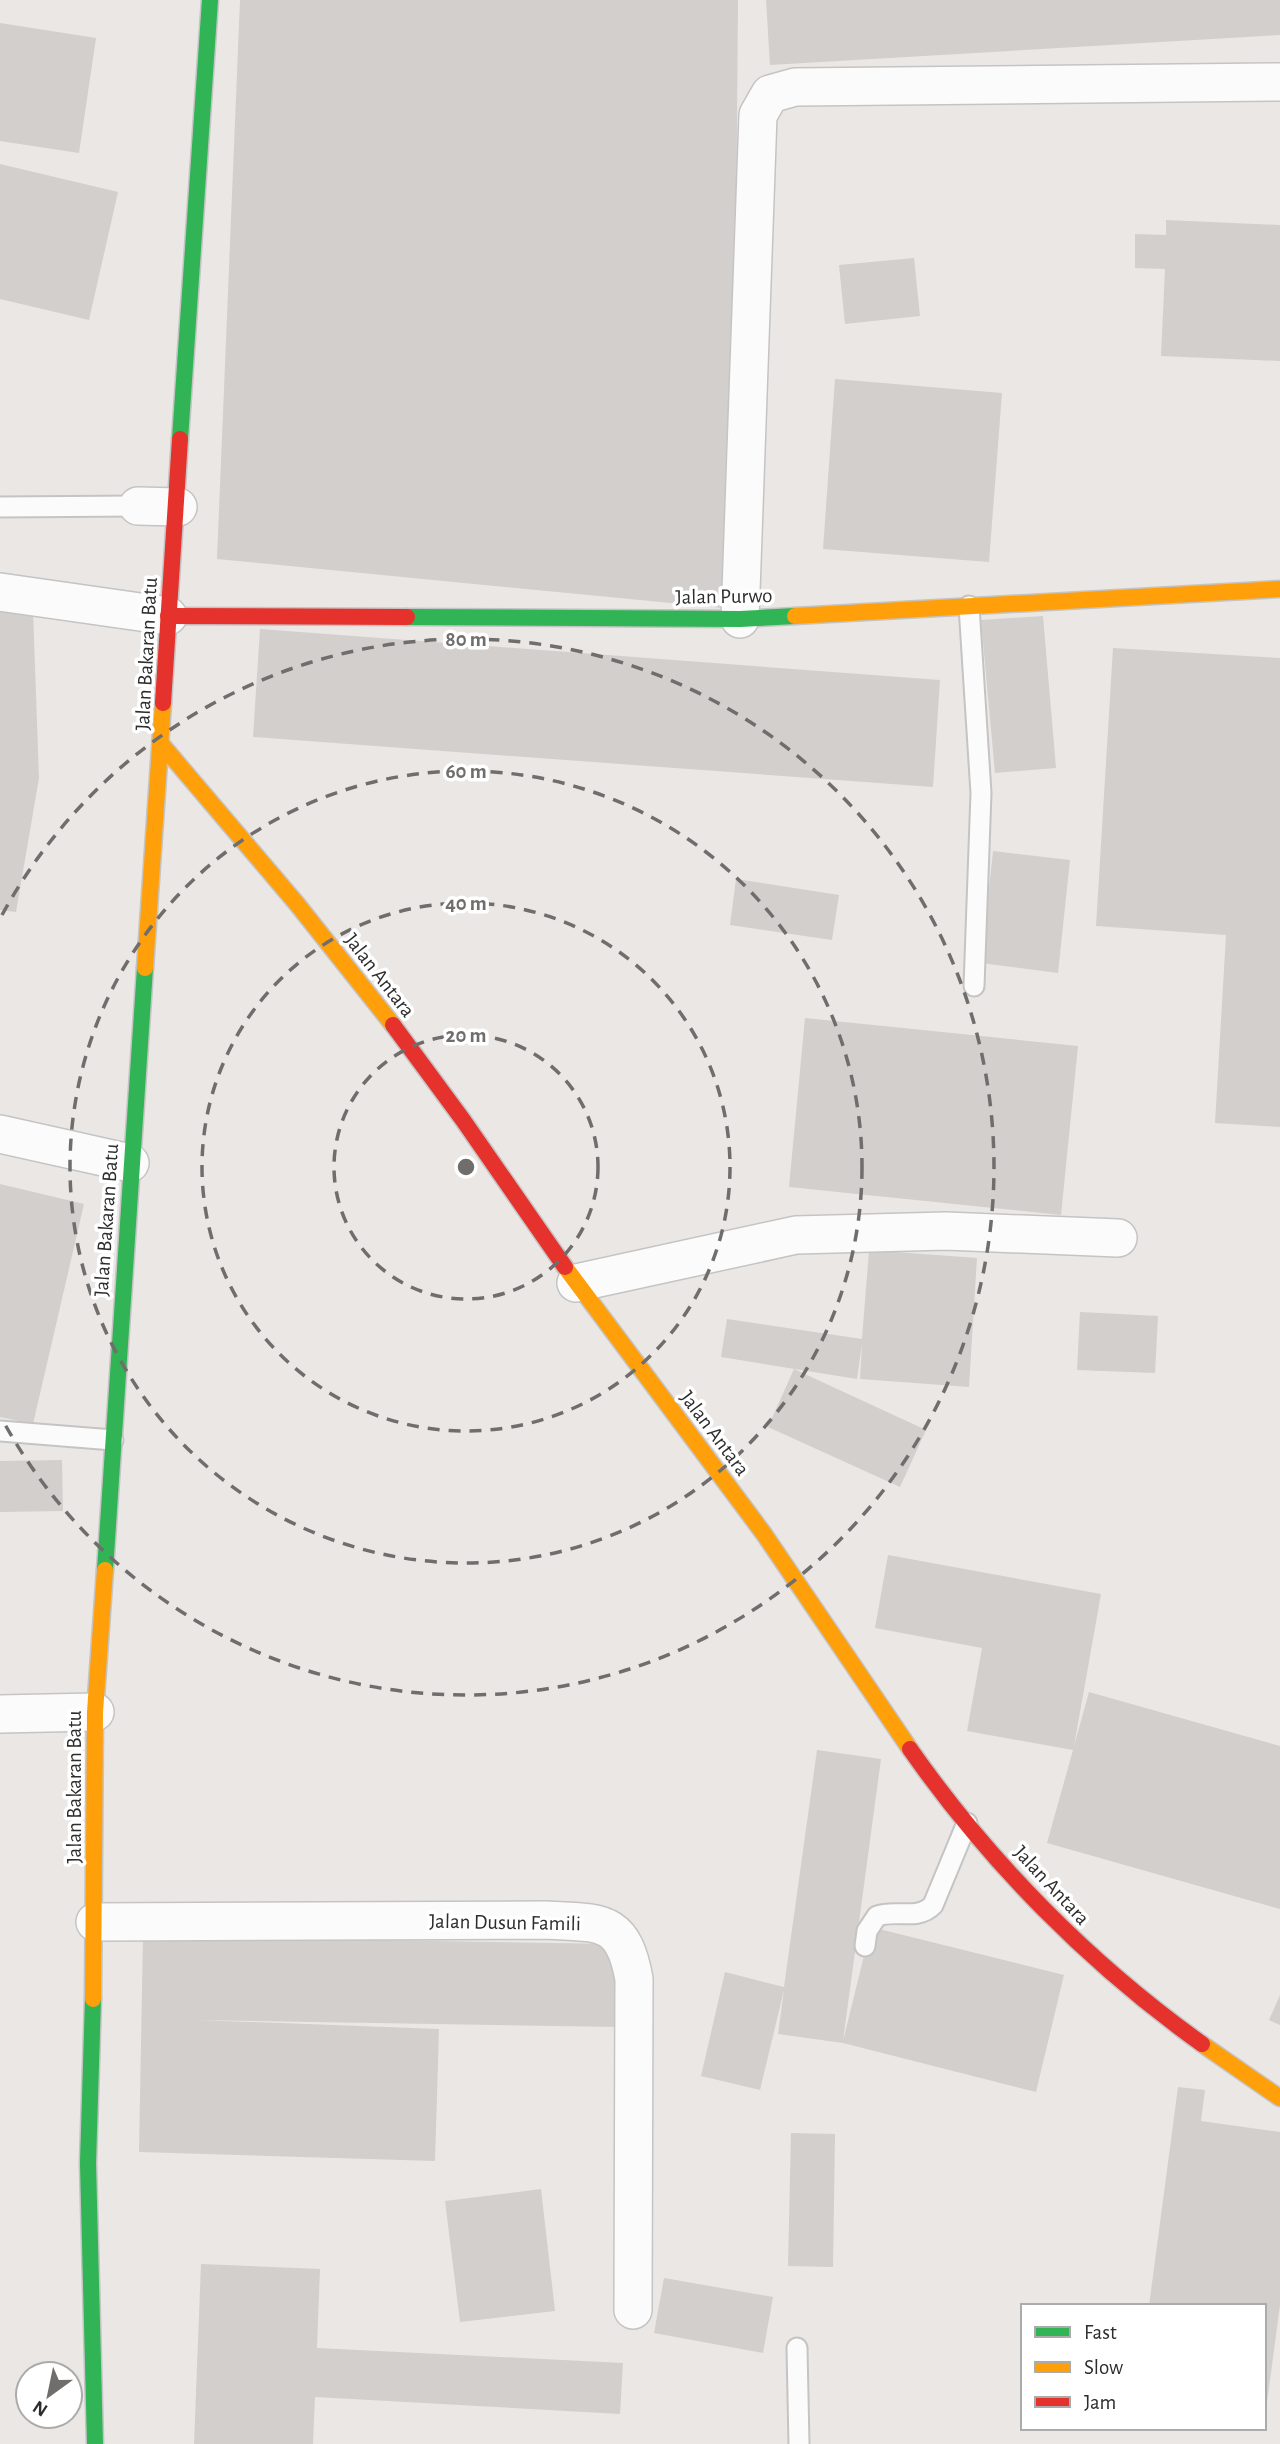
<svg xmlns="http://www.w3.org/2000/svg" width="1280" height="2444" font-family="'Alegreya Sans',sans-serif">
  <rect width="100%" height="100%" fill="#ebe7e4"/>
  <g fill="#d2cfcd">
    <path d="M240,0H738L733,609L217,559Z"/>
    <path d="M766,0H1280V35L770,65Z"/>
    <path d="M0,23L96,38L79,153L0,141Z"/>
    <path d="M0,164L118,192L89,320L0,299Z"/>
    <path d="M1166,220L1280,225V361L1161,356L1165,269L1135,268V234L1166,235Z"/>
    <path d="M914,258L920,316L845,324L839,265Z"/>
    <path d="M835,379L1002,393L989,562L823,549Z"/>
    <path d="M33,611L39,778L16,912L0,910V612Z"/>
    <path d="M1043,616L1056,768L995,773L981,620Z"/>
    <path d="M260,629L940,680L933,787L253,737Z"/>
    <path d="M1113,648L1280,658V1127L1215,1123L1226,935L1096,926Z"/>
    <path d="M993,851L1070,860L1058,973L981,963Z"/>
    <path d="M736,879L839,895L832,940L730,925Z"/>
    <path d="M805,1018L1078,1046L1061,1215L789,1187Z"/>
    <path d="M0,1184L84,1204L33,1424L0,1417Z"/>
    <path d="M869,1250L977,1258L969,1387L860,1379L862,1344L857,1379L721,1357L727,1319L862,1339Z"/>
    <path d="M1080,1312L1158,1316L1155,1373L1077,1370Z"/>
    <path d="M794,1369L926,1430L900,1487L768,1427Z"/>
    <path d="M62,1460L63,1511L0,1512V1461Z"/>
    <path d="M888,1555L1101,1594L1074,1746L1089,1692L1280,1746V1909L1047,1843L1073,1750L967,1731L982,1648L875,1628Z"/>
    <path d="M817,1750L881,1759L843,2041L871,1927L1064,1975L1036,2092L843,2043L778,2034L784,1990L760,2090L701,2076L725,1972L784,1987Z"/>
    <path d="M143,1936L615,1944L619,2027L197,2020L439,2029L435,2161L139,2152Z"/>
    <path d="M1280,1995V2025L1269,2020Z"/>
    <path d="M1178,2087L1205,2090L1201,2121L1280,2132V2305L1266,2410L1264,2306H1149Z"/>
    <path d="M791,2133L835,2134L833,2267L788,2266Z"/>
    <path d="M541,2189L555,2311L460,2322L445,2201Z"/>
    <path d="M201,2264L320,2269L317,2348L623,2363L620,2414L315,2397L313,2444H194Z"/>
    <path d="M664,2278L773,2297L763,2353L654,2333Z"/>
  </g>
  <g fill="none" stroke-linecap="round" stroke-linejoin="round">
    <g stroke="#c5c4c4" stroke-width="23">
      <g id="lane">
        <path d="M0,507L138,506"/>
        <path d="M969,606L981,793L974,986"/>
        <path d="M0,1431L113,1440"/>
        <path d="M865,1946L867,1931L877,1916C895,1909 918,1921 933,1905L967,1823"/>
        <path d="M797,2348L799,2444"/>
      </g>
    </g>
    <g stroke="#c5c4c4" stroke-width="40">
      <g id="street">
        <path d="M138,506L178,507"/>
        <path d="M0,592L168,616"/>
        <path d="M740,619L758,115L770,94L795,87L1280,82"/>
        <path d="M0,1134L130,1163"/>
        <path d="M576,1283L796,1235L946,1231L1118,1238"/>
        <path d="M0,1714L95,1712"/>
        <path d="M95,1922L546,1920C601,1923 623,1918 634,1979L633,2310"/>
      </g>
    </g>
    <g stroke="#c5c4c4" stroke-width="19">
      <g id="fast">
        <path d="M180,439L210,0"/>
        <path d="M407,617L740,619L795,616"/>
        <path d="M105,1570L145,968"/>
        <path d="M93,1999L88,2163L95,2444"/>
      </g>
    </g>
    <g stroke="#c5c4c4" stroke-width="19">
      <g id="slow">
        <path d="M795,616L1280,589"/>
        <path d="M162,745L297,904L393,1025"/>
        <path d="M145,968L163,703"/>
        <path d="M565,1267L764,1534L910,1749"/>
        <path d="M93,1999L95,1712L105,1570"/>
        <path d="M1202,2044L1280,2098"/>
      </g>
    </g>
    <g stroke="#c5c4c4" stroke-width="19">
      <g id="jam">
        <path d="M168,616L407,617"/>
        <path d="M163,703L180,439"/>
        <path d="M393,1025L463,1120L565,1267"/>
        <path d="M910,1749C989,1862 1090,1964 1202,2044"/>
      </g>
    </g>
    <use href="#lane" stroke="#fcfbfb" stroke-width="19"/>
    <use href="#street" stroke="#fcfbfb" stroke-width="37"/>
    <use href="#fast" stroke="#30b455" stroke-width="16"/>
    <use href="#slow" stroke="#ff9f0a" stroke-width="16"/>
    <use href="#jam" stroke="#e5322d" stroke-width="16"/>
  </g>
  <g fill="none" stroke="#706e6d" stroke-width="3.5" stroke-dasharray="12 9">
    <circle cx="466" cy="1167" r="132"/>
    <circle cx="466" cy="1167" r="264"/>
    <circle cx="466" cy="1167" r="396"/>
    <path d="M2 915A528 528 0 1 1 2 1419"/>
  </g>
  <g text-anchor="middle" stroke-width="7" stroke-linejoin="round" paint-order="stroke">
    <g font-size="21" fill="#2d2d2d" stroke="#fff">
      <text transform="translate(724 596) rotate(-1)" y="7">Jalan Purwo</text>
      <text transform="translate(146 654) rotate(-87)" y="7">Jalan Bakaran Batu</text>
      <text transform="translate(380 975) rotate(52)" y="7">Jalan Antara</text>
      <text transform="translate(106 1220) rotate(-86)" y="7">Jalan Bakaran Batu</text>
      <text transform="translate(715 1433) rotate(53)" y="7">Jalan Antara</text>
      <text transform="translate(74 1787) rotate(-90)" y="7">Jalan Bakaran Batu</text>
      <text transform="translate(1052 1885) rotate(47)" y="7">Jalan Antara</text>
      <text transform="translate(505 1922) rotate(1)" y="7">Jalan Dusun Famili</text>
    </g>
  </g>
  <circle cx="466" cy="1167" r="10" fill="#706e6d" stroke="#fff" stroke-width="3.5"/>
  <g font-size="21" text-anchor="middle" font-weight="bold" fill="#706e6d" stroke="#fff" stroke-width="7" stroke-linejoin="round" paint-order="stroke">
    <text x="466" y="646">80 m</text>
    <text x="466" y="778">60 m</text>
    <text x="466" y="910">40 m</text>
    <text x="466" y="1042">20 m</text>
  </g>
  <rect x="1021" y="2304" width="245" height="126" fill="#ffffff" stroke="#ababab" stroke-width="2"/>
  <rect x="1035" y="2327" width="35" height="10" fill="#30b455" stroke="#ababab" stroke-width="2"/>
  <text x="1084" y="2339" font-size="21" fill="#2d2d2d">Fast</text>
  <rect x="1035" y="2362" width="35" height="10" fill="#ff9f0a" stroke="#ababab" stroke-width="2"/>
  <text x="1084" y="2374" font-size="21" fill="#2d2d2d">Slow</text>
  <rect x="1035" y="2397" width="35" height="10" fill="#e5322d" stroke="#ababab" stroke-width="2"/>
  <text x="1084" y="2409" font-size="21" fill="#2d2d2d">Jam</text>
  <g transform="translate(49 2395) rotate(213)"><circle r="33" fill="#ffffff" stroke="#ababab" stroke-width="2"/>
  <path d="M0-5L12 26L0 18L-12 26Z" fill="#706e6d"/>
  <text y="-10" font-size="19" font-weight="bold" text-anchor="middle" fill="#2d2d2d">N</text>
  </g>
</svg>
